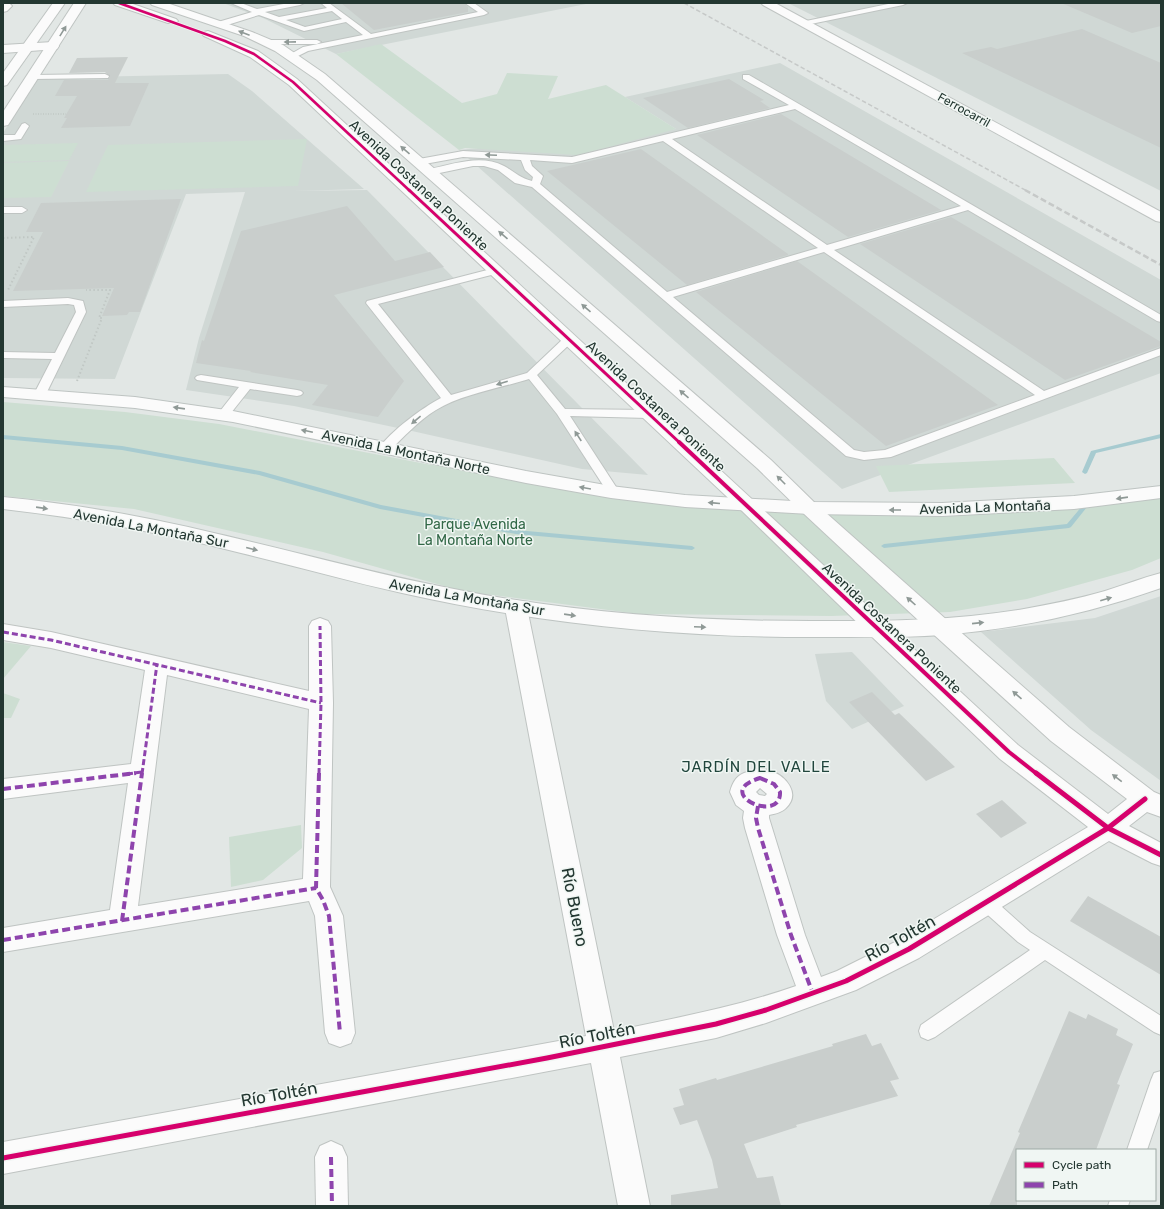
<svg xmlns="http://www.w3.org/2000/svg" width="1164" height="1209" font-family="Rubik,sans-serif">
  <rect width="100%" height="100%" fill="#e2e7e5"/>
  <g fill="#d0d8d5">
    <path d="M223,3H591L336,54L263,18Z"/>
    <path d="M788,3H1161V191L907,63Z"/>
    <path d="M780,63L1161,280V373L842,489L459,150L676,129L625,97Z"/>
    <path d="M228,74L252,91L364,189L293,191L367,190L648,475L582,469L412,431L294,406L186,390L199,338L245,192L186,194L115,379L3,378V133L38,78Z"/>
    <path d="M1161,596V781L1091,730L981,632L1095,618Z"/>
    <path d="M852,652L904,706L852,729L826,701L815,654Z"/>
  </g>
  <g fill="#cdded2">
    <path d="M381,44L462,103L497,94L507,73L558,76L548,99L606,85L676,129L578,155L465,148L459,150L336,54Z"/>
    <path d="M307,139L298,186L86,192L108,145Z"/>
    <path d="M78,143L69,160L3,162L4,145Z"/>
    <path d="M69,161L51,197L3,198V163Z"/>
    <path d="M3,402L125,412L219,424L426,464L711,505L874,512L1161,496V558L1132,570L1027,599L950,612L831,616L639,614L462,591L323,552L134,509L3,496Z"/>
    <path d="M1054,458L1075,483L889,492L876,466Z"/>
    <path d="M3,642L31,646L3,679Z"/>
    <path d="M3,693L20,699L11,718H3Z"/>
    <path d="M301,825L302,848L263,880L231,887L229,837Z"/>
  </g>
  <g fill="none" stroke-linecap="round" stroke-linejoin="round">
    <g fill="#a7cbd0" fill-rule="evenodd">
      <path d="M1161,434V438L1096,453L1087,473L1085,474L1082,472L1091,451Z"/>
      <path d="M3,435L122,446L260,471L381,505L516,530L692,546L695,548L692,550L516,534L380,509L259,475L122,450L3,439Z"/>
      <path d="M1085,504L1087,505L1088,506L1087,507L1071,527L1069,528L884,548L881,546L884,544L1067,524L1083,505Z"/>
    </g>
  </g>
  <g fill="#c9cecc">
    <path d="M341,3H464L468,7V12L374,30Z"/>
    <path d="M1061,3H1161V26L1132,33Z"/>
    <path d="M1082,29L1161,63V148L962,53L991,47L997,49Z"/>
    <path d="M128,57L115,83H149L130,126L61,128L67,118H64L77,96H55L64,80H108L110,77L105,72L69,73L77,58Z"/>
    <path d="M729,79L764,100L760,101L770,108L688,128L643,98Z"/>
    <path d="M781,114L941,210L848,237L697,135Z"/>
    <path d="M641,149L788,254V255L687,285L547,171Z"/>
    <path d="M181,199L140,312H129L127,315L102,316L114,288L13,291L43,232H26L41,203Z"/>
    <path d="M347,206L395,261L430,252L444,267L334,295L404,381L378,417L312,405L328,385L250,372L251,371L196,363L202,340L204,341L241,231Z"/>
    <path d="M951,217L1161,342V346L1065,380L860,244Z"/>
    <path d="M797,261L998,405L886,446L696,292Z"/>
    <path d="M872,692L895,715L899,713L955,767L926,781L849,702Z"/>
    <path d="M1002,800L1027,823L1001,838L976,814Z"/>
    <path d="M1088,896L1161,937V975L1070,921Z"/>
    <path d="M1069,1011L1086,1019L1088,1014L1118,1029L1116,1035L1133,1044L1117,1084L1120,1085L1096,1150H1017V1206H989L1020,1133L1018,1132Z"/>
    <path d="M866,1034L872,1046L881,1043L899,1079L890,1081L898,1096L796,1125L797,1127L744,1144L757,1178L773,1176L781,1206H671V1195L718,1188L712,1160L697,1120L680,1125L673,1108L684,1105L679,1089L716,1078L717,1080L833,1046L832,1044Z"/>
  </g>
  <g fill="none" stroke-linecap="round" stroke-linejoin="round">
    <g stroke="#bfc4c2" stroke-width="2">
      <g id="service">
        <path d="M231,3H241L257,9L289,3H304L300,5L265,12L279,17L327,8L321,3H329L371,34L478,12L465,3H474L488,13L484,15L308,51L292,59H289V55L303,47L363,35L346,22L304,31L259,15L224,26H218V22L252,12ZM332,11L342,19L305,27L286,20Z"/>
        <path d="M893,3H907L903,5L806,25L802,23L806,21Z"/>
        <path d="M264,40H317L321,42L317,44H264Z"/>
        <path d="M105,74L109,76L108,78L33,79L29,77L33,75Z"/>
        <path d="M743,75H749L1161,315V322L1157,321L968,210L834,250L1044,391L1161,348V355L891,457L864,460L846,456L532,187L515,183L498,170L484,166H473L430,175L426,172L430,169C454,164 481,154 504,166C515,172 519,178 532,181L533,177L525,170L521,160L463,157L419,165L415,162L419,159L463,151L572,157L789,105L743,79ZM795,109L961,206L827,245L672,139ZM663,141L818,248L667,292L540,184L543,176L532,166L530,160L572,163ZM824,252L1035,395L885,450L864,452L854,450L673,297Z"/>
        <path d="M25,123L29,126L21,139L3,141V135H15L22,124Z"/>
        <path d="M3,207H22L27,210L22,213H3Z"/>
        <path d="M495,268L499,269L500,271L499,273L378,304L451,395L527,373L564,338H572L573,340L572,342L537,375L565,409L648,410L652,411L654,414L652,417L648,418L570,416L620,493L618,496H610L557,414L529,379C500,388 460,395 436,410C418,421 404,437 389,451H381L379,448C391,431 422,408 441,398L366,303L367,301Z"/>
        <path d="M68,298L83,301L86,312L46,394L44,396H36L34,394L52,359L3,358V352L55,353L76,312L74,305L68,304L3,307V301Z"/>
        <path d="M201,375L297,390L301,391L303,393L301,395L297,396L250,389L227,418H219L217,415L239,387L197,380L195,378L197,376Z"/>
        <path d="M986,896L992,898L1030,932L1161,1016V1035L1154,1032L1045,960L935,1037L928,1040L921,1037L919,1031L921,1025L1030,950L1018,942L980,908L977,903L980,898Z"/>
        <path d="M1161,1071V1109L1147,1150H1127L1151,1080L1154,1073Z"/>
        <path d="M1110,1200H1130L1128,1206H1108Z"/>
      </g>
    </g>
    <g stroke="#bfc4c2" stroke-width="2">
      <g id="minor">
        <path d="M3,3H9L12,6L7,11L3,12Z"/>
        <path d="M761,3H775L1161,212V222L1156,221L763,5Z"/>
        <path d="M53,42L57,43L59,46L57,49L3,53V45Z"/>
        <path d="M516,600L524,603L527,608L614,1031C676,1018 736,1007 796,986L777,935L745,828L743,818L744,811L736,805L730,792C733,781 737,775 747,772C751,771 755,769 759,769C763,768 767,770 771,771C786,776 801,794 786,808C782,812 775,814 769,815V818L805,935L821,977L837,971L899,940L1088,827L1000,759L869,634L866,628L869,622L877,620L885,622L1018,745L1108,814L1127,799L1051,741L932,633L929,627L932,621L940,619L948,621L1069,727L1154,792L1161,795V817L1147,812L1129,826L1161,843V866L1152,863L1109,841L919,958L856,990L766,1023L716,1038L620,1057L650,1206H618L591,1063L3,1174V1142L586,1036L505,608L508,603ZM760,788L767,794L765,796L759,795L756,792Z"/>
        <path d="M320,618L328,621L331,626L333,703L330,887L343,916L355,1033L351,1043L340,1047L329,1043L325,1033L315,916L309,901L3,952V928L110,910L128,783L3,799V779L131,764L145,670L51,648L3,640V624L51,632L309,691V626L312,621ZM167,675L309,709L303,879L138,906Z"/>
        <path d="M331,1141L342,1146L347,1157L348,1206H316L315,1157L320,1146Z"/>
      </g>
    </g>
    <g stroke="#bfc4c2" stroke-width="2">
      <g id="tertiary">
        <path d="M53,3H65L7,85L3,86V73Z"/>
        <path d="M74,3H86L10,122L8,125L3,126V112Z"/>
        <path d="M113,3H130L176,19L178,21L176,23H168L115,5Z"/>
        <path d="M150,3H167L252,32L283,45L325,74L771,460L816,504L948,621L951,627L948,633L940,635L932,633L802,512L757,468L317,80L275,51L244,36L152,5Z"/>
        <path d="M208,31L258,51L297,79L885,622L888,628L885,634L877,636L869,634L741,510L289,85L250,57L204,36L202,34L204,32Z"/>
      </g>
    </g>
    <g stroke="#bec4c2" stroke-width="2">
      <g id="secondary">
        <path d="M3,387L135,397L233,411L526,471L611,486L685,495L810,502L942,503L1074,496L1161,486V498L1074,509L942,516L810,514L685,507L611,498L526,483L233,422L135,408L3,397Z"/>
        <path d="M3,497C75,504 148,517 218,534C297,552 375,574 454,589C577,614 704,622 830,621C895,621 959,620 1024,609C1051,604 1078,599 1105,591C1124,585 1142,578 1161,573V588C1091,613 1017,629 942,635C903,638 863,637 824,637C682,638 540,624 402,593C348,581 295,566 241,553C163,533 83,518 3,509Z"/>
      </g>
    </g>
    <path stroke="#c0c7c4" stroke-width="1.5" stroke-dasharray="1 1.5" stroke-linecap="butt" d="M33,114H66"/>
    <g stroke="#c0c7c4" stroke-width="2" stroke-dasharray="1.5 2.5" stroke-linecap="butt">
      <path d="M3,238L34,237L8,290"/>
      <path d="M77,381L102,318H99L110,290H86"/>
    </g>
    <use href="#service" fill="#fbfbfb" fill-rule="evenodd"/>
    <use href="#minor" fill="#fbfbfb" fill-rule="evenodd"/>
    <use href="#tertiary" fill="#fbfbfb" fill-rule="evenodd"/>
    <use href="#secondary" fill="#fbfbfb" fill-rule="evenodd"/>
    <path stroke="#c6c9c8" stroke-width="1.5" stroke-dasharray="4.5 2.5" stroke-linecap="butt" d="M684,3L1027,191"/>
    <path stroke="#c6c9c8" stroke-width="2.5" stroke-dasharray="6 3" stroke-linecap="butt" d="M1025,190L1161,265"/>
    <g stroke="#8e44ad" stroke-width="3" stroke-dasharray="6 3" stroke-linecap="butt">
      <path d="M3,632L51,640L321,703"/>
      <path d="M127,774L142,772"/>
      <path d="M142,774L157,664"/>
      <path d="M319,774L321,703L320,626"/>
    </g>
    <g stroke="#8e44ad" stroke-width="4" stroke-dasharray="8 4" stroke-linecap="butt">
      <path d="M319,773L316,888L323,900L329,916L340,1033"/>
      <path d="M760,778L774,784L780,792C782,825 710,793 760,778Z"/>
      <path d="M3,789L136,773"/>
      <path d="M758,806L756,818L758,828L791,935L813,994"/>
      <path d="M122,921L142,773"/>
      <path d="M3,940L316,888"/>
      <path d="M331,1157L332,1206"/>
    </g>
    <g stroke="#f0f6f3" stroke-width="4">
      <path id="cycleway-far3" d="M119,3L225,41L254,54L293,82L410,191"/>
    </g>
    <g stroke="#f0f6f3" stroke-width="5">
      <path id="cycleway-far2" d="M409,190L680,443"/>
    </g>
    <g stroke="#f0f6f3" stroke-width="6">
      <path id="cycleway-far1" d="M679,442L1009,752L1037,774"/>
    </g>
    <g stroke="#f0f6f3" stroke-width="8">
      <g id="cycleway">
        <path d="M1036,773L1108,828L1161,855"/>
        <path d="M3,1158L547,1058L716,1024L766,1010L846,981L909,949L1108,828L1145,799"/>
      </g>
    </g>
    <use href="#cycleway-far3" stroke="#d6006c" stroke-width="2.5"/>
    <use href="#cycleway-far2" stroke="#d6006c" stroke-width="3"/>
    <use href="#cycleway-far1" stroke="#d6006c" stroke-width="4"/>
    <use href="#cycleway" stroke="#d6006c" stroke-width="5"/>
  </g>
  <defs><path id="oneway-solid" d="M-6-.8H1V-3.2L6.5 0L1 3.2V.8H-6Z"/></defs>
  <g fill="#8f9996">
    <use href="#oneway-solid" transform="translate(63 31) rotate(-58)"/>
    <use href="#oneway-solid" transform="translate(244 33) rotate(-159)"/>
    <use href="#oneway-solid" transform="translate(290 42) rotate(179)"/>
    <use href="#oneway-solid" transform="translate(405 150) rotate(-139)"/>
    <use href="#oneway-solid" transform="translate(491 155) rotate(-177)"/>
    <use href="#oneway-solid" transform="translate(503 235) rotate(-139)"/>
    <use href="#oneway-solid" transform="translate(586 308) rotate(-139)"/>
    <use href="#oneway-solid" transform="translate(502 383) rotate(163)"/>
    <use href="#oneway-solid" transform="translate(684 394) rotate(-139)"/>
    <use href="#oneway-solid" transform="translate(179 408) rotate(-172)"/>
    <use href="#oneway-solid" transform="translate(416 420) rotate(140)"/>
    <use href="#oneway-solid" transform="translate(307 431) rotate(-168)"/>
    <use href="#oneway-solid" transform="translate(578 436) rotate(-123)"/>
    <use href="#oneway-solid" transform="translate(781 480) rotate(-135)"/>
    <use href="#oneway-solid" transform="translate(585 488) rotate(-170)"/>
    <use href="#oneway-solid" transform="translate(1122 498) rotate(172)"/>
    <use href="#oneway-solid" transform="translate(714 503) rotate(-175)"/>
    <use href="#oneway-solid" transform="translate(42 508) rotate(8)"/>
    <use href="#oneway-solid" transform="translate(895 510) rotate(180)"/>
    <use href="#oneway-solid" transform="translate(252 549) rotate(14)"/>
    <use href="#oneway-solid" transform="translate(1106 599) rotate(-16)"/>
    <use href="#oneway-solid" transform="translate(911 601) rotate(-138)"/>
    <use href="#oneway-solid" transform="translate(570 615) rotate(8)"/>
    <use href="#oneway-solid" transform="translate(978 623) rotate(-6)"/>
    <use href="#oneway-solid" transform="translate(700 627) rotate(2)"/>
    <use href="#oneway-solid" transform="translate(1017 695) rotate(-139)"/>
    <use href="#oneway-solid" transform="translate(1117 778) rotate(-143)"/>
  </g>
  <g text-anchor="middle" stroke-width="3" stroke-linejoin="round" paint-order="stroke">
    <g font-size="12" fill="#233731" stroke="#f0f6f3">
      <text transform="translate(964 110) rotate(29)" y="4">Ferrocarril</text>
    </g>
    <g font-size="14" fill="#233731" stroke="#f0f6f3">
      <text transform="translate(419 185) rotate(43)" y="5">Avenida Costanera Poniente</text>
      <text transform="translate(656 406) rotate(43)" y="5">Avenida Costanera Poniente</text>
      <text transform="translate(406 452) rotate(12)" y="5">Avenida La Montaña Norte</text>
      <text transform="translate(985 507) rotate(-2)" y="5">Avenida La Montaña</text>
      <text transform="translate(151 528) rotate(11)" y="5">Avenida La Montaña Sur</text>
      <text transform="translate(467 597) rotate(10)" y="5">Avenida La Montaña Sur</text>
      <text transform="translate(892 628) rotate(43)" y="5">Avenida Costanera Poniente</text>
    </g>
    <g font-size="14" fill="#326847" stroke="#f0f6f3">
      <text x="475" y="529">Parque Avenida<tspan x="475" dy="16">La Montaña Norte</tspan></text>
    </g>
    <g font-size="15" letter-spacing="1" fill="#21463d" stroke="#f0f6f3">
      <text x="756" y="772">JARDÍN DEL VALLE</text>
    </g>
    <g font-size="17" fill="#233731" stroke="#f0f6f3">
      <text transform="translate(575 907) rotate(79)" y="6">Río Bueno</text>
      <text transform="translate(900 938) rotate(-29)" y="6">Río Toltén</text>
      <text transform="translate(597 1035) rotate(-11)" y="6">Río Toltén</text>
      <text transform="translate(279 1094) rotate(-10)" y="6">Río Toltén</text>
    </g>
  </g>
  <rect width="1164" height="1209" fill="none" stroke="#233731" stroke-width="8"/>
  <rect x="1016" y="1149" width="140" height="52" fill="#f0f6f3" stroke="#9eaaa5"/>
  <rect x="1024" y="1162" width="20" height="6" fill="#d6006c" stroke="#9eaaa5"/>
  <text x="1052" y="1169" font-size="12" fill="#233731">Cycle path</text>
  <rect x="1024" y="1182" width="20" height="6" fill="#8e44ad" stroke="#9eaaa5"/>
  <text x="1052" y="1189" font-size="12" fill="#233731">Path</text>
</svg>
